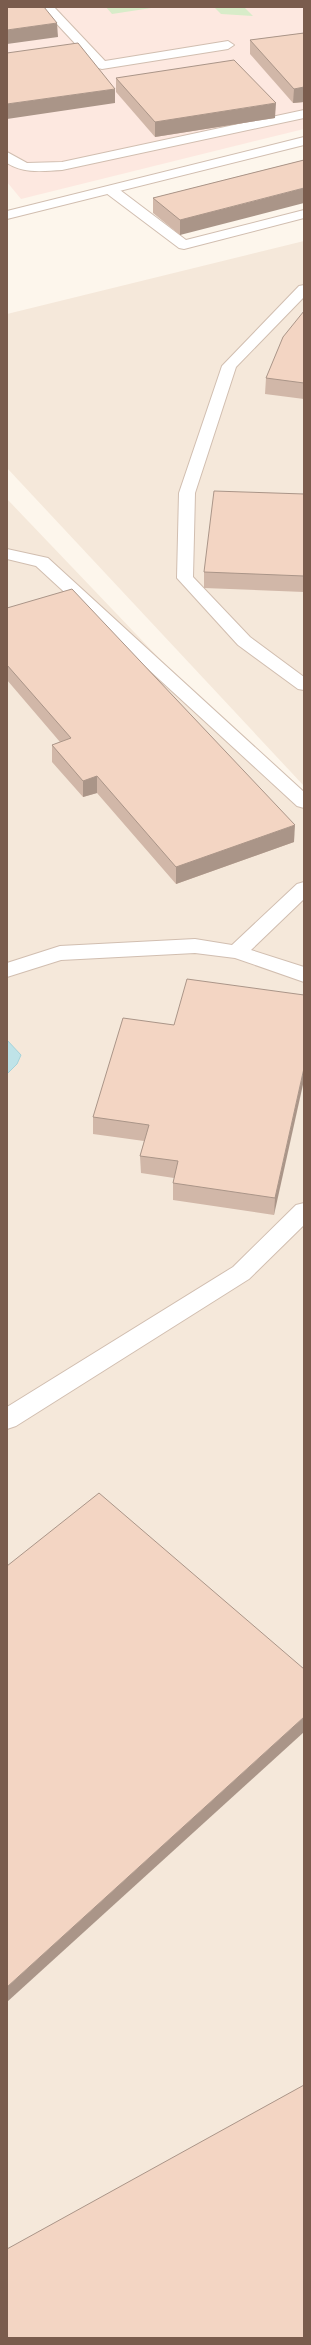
<svg xmlns="http://www.w3.org/2000/svg" width="311" height="2345" font-family="'Open Sans',sans-serif">
  <rect width="100%" height="100%" fill="#fdf6ec"/>
  <g fill="#f5e8da">
    <path d="M304,241V786L7,468V314Z"/>
    <path d="M7,499L304,810V2338H7Z"/>
  </g>
  <path fill="#fde8e0" d="M7,7H304V129L21,199L7,182Z"/>
  <g fill="#d8ecc9">
    <path d="M106,7H158L112,14Z"/>
    <path d="M214,7H244L253,16L221,14Z"/>
  </g>
  <path fill="#bfe3e8" stroke="#a5d3da" d="M7,1040L21,1055L17,1064L7,1074Z"/>
  <g fill="none" stroke-linecap="round" stroke-linejoin="round">
    <g stroke="#d1beb0" stroke-width="2">
      <g id="lane">
        <path d="M41,7H54L105,61L228,41L234,45L228,49L102,69L98,68Z"/>
        <path d="M304,110V118L62,170C43,171 24,174 7,163V152L27,163L62,162Z"/>
        <path d="M111,186L116,187L186,240L304,210V218L184,249L179,248L106,193L104,190Z"/>
        <path d="M304,285V297L236,367L195,493L193,577L250,637L304,677V690L298,689L238,645L177,578L179,493L222,366L299,286Z"/>
      </g>
    </g>
    <g stroke="#d1beb0" stroke-width="2">
      <g id="street">
        <path d="M304,137V145L7,219V211Z"/>
        <path d="M7,549L48,558L304,792V808L297,806L36,566L7,559Z"/>
        <path d="M304,882V899L251,950L304,967V982L235,958L195,953L61,960L7,977V963L60,946L195,939L232,945L297,884Z"/>
        <path d="M304,1203V1225L249,1279L16,1426L7,1429V1407L233,1267L296,1205Z"/>
      </g>
    </g>
    <use href="#lane" fill="#fff" fill-rule="evenodd"/>
    <use href="#street" fill="#fff" fill-rule="evenodd"/>
  </g>
  <g fill="#d1b7a8">
    <path d="M304,33V102L293,103L250,54V40Z"/>
    <path d="M116,78L275,118L155,137L116,92Z"/>
    <path d="M304,160L180,235L153,213V198Z"/>
    <path d="M304,311V399L265,394L266,378Z"/>
    <path d="M304,494V592L204,588V572Z"/>
    <path d="M7,608L294,842L176,884L97,793L83,797L52,762V745L60,742L7,680Z"/>
    <path d="M304,995L274,1215L173,1200V1183L174,1178L141,1173L140,1156L144,1141L93,1134V1117L174,1025Z"/>
  </g>
  <g fill="#aa9588">
    <path d="M57,23L58,37L7,44V30Z"/>
    <path d="M304,87V102L293,103L294,89Z"/>
    <path d="M115,89V103L7,119V104Z"/>
    <path d="M276,103L275,118L155,137V122Z"/>
    <path d="M304,188V203L180,235V220Z"/>
    <path d="M97,776V793L83,797V781Z"/>
    <path d="M295,825L294,842L176,884V867Z"/>
    <path d="M304,1068V1080L274,1215L275,1198Z"/>
    <path d="M304,1717V1732L7,2002V1987Z"/>
  </g>
  <g fill="#f3d5c3" stroke="#aa9588">
    <path d="M7,7H44L57,23L7,30Z"/>
    <path d="M304,33V87L294,89L250,40Z"/>
    <path d="M78,43L115,89L7,104V53Z"/>
    <path d="M234,60L276,103L155,122L116,78Z"/>
    <path d="M304,160V188L180,220L153,198Z"/>
    <path d="M304,311V383L266,378L283,337Z"/>
    <path d="M214,491L304,494V576L204,572Z"/>
    <path d="M72,589L295,825L176,867L97,776L83,781L52,745L71,738L7,665V608Z"/>
    <path d="M187,979L304,995V1068L275,1198L173,1183L178,1161L140,1156L149,1125L93,1117L123,1018L174,1025Z"/>
    <path d="M99,1493L304,1669V1717L7,1987V1566Z"/>
    <path d="M304,2085V2338H7V2249Z"/>
  </g>
  <rect width="311" height="2345" fill="none" stroke="#7a5c4d" stroke-width="16"/>
</svg>
